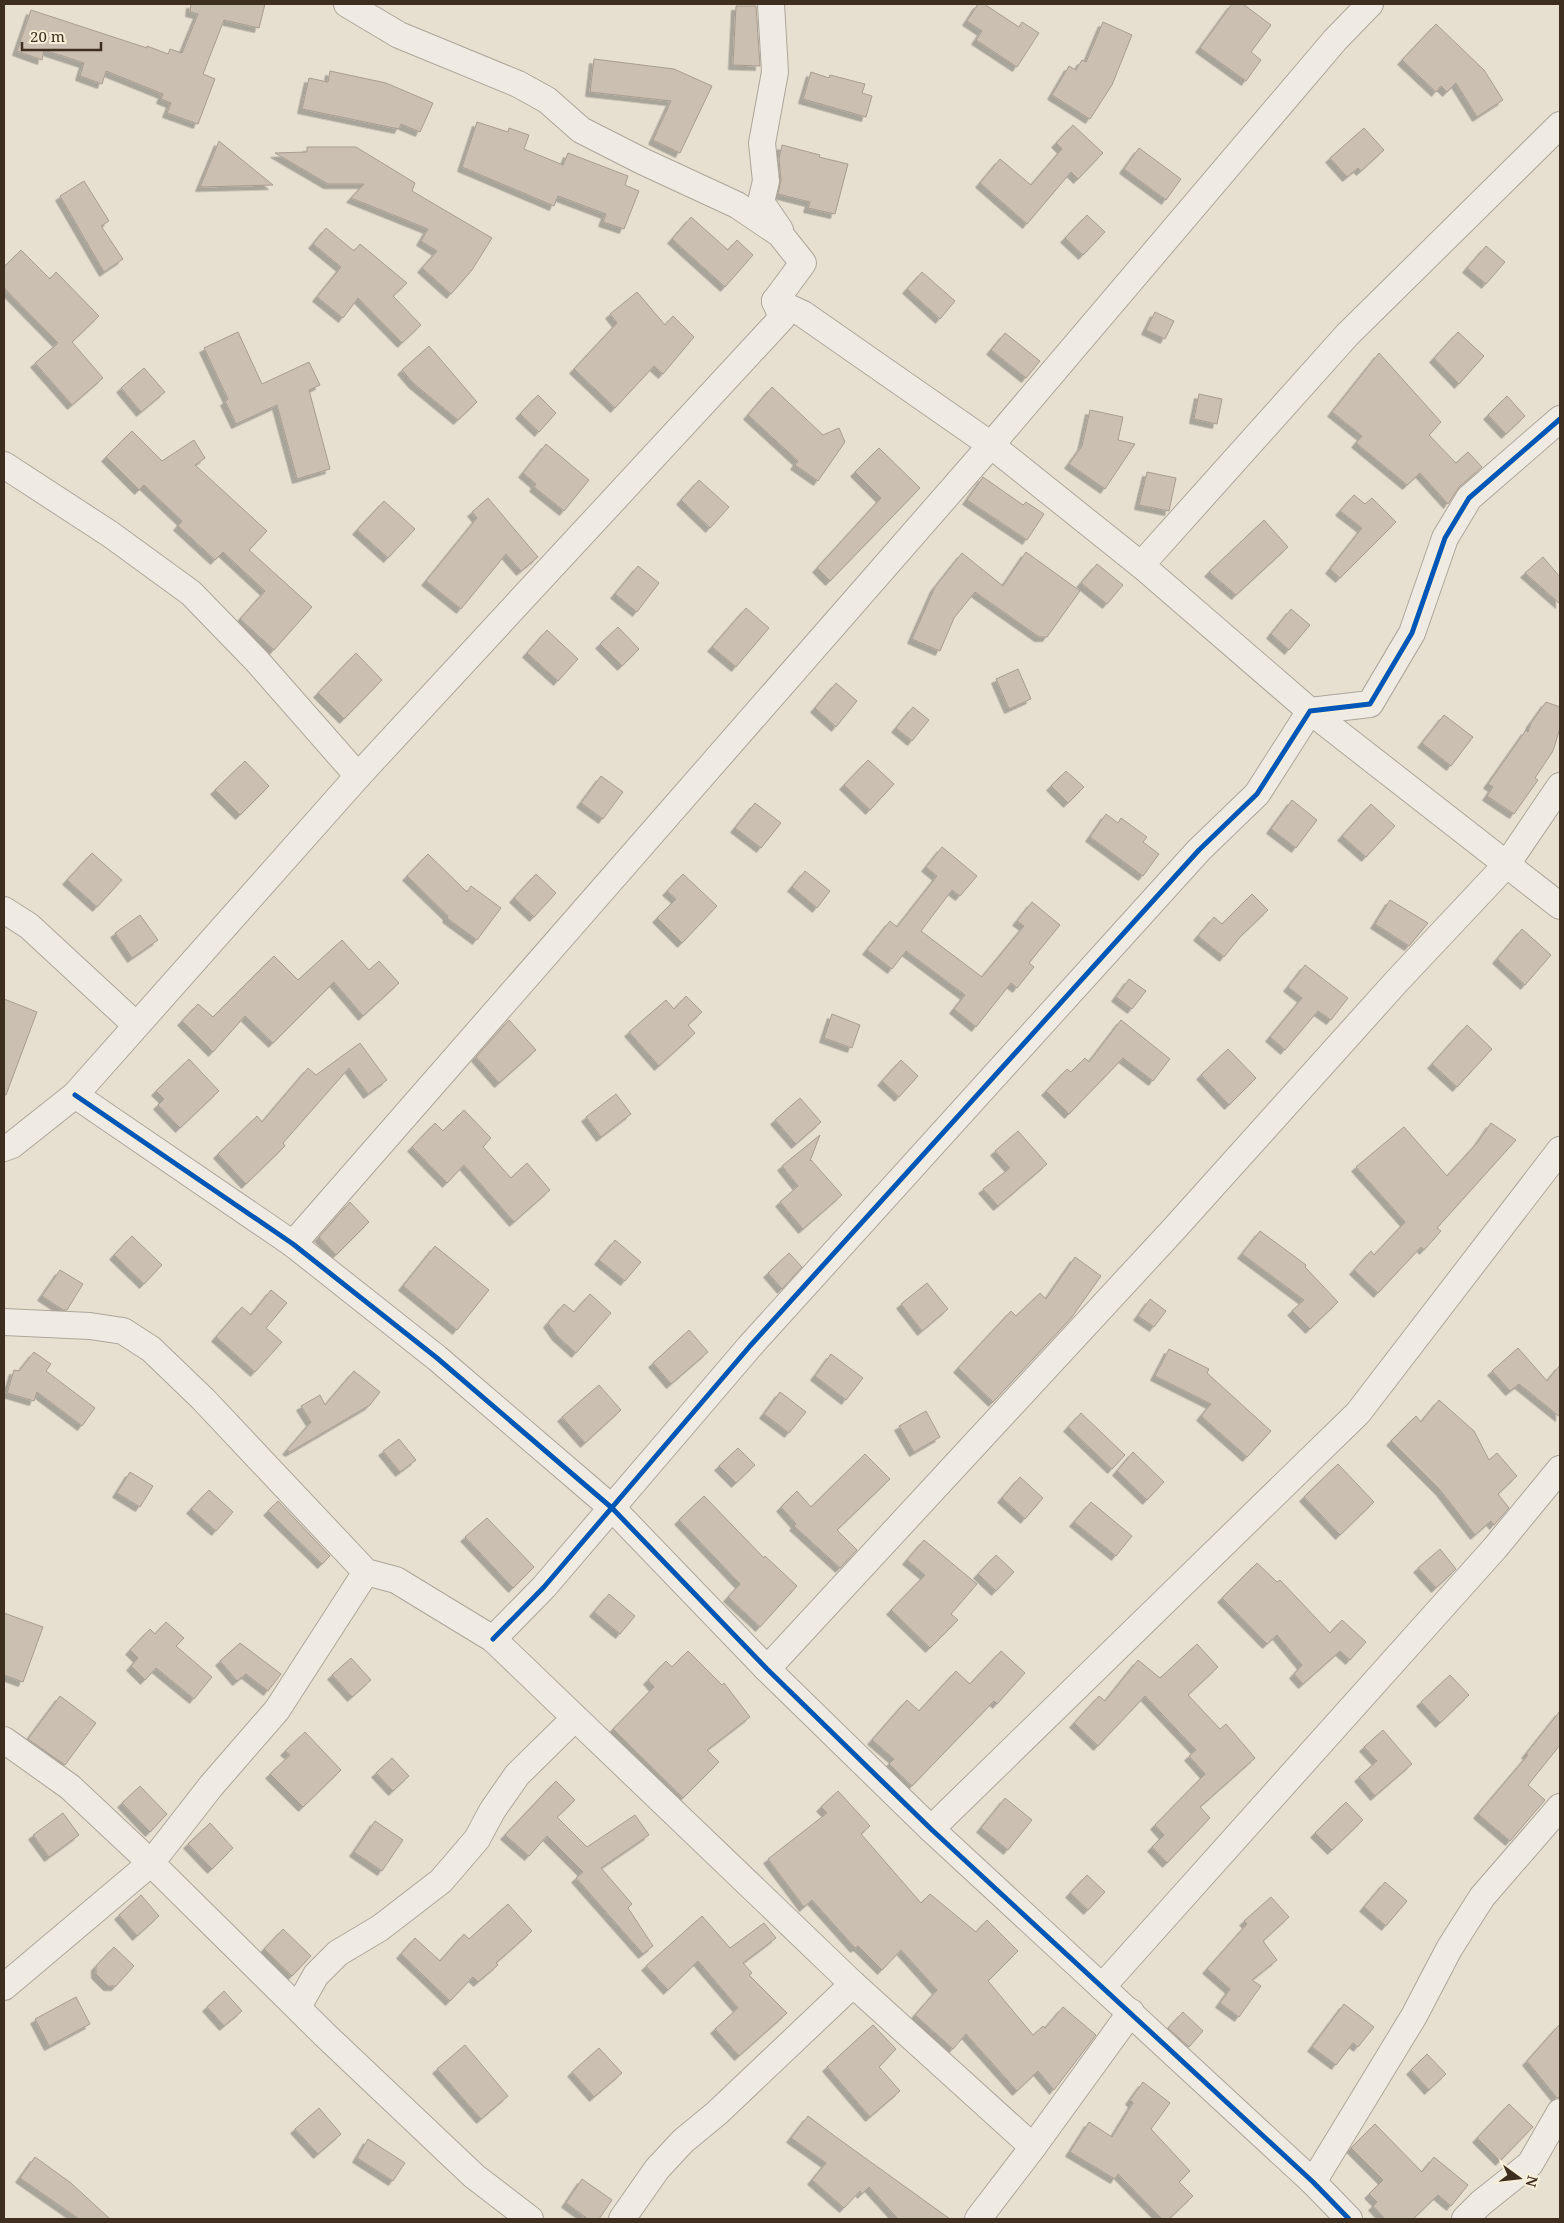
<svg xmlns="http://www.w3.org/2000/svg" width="1564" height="2223" font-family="'Noto Serif',serif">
  <defs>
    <filter id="shadow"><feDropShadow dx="-4.5" dy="4.5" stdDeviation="0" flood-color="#0004"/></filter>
  </defs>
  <rect width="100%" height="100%" fill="#e7e0d1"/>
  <g fill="#cbbfb2" stroke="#a89c90" filter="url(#shadow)">
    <path d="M191,4H265L259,28L224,20L203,74L215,79L198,124L167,113L171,103L161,99L163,94L106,71L102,84L80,76L84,63L44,50L42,60L17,51L31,10L147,48V46L168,54L170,49L182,53L198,14L190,12Z"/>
    <path d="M978,4H984L1019,27L1022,22L1039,33L1017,67L976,40L982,31L967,21Z"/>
    <path d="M1232,4H1243L1271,25L1251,52L1261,60L1246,81L1200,48Z"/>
    <path d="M736,6H756L760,66L733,65Z"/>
    <path d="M1103,22L1132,35L1112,85L1090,119L1052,95L1069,66L1076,70L1082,60L1086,62Z"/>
    <path d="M1436,24L1484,70L1503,100L1477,117L1456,83L1447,92L1441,86L1436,92L1402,60Z"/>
    <path d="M594,59L674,69L712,86L680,153L653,140L671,101L590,92Z"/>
    <path d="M330,71L386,83L433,103L420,132L401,124L399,129L302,109L309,78L328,82Z"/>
    <path d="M811,72L829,78L830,75L865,84L862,93L872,96L866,117L803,99Z"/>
    <path d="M477,122L508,132L509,128L529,135L524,149L563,165L568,153L628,176L625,185L639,191L624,229L603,222L606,214L558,196L554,206L462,167Z"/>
    <path d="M1073,125L1103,153L1078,179L1071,172L1027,224L980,183L1000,159L1031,185L1062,149L1056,143Z"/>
    <path d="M1364,128L1384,150L1361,171L1358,168L1347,177L1330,158Z"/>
    <path d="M219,141L241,159L273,185L200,187Z"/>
    <path d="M782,145L820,155L819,157L848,164L835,214L808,208L810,202L778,194L781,180L779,159Z"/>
    <path d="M307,147H356L415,183L412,191L492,238L472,270L451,294L422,268L437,251L421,241L428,229L351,198L364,184H328L275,153L307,152Z"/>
    <path d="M1139,148L1181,179L1166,200L1124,169Z"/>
    <path d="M84,181L109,221L101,226L123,259L104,272L60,196Z"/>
    <path d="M1087,215L1105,232L1083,255L1065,238Z"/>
    <path d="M691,217L728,250L737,240L753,255L725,287L672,239Z"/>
    <path d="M326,228L354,251L360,244L407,283L393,296L421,325L402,343L358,298L343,318L317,297L341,267L313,244Z"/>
    <path d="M1486,246L1505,262L1486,284L1467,268Z"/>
    <path d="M21,250L50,279L56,272L99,316L72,342L103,378L72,405L35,363L58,343L4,288V267Z"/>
    <path d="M922,272L955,301L940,319L907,289Z"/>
    <path d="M637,292L665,325L673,316L694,337L663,374L654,366L615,408L574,369L617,323L610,314Z"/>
    <path d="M1155,312L1174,321L1165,339L1146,330Z"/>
    <path d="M238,332L262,384L309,362L320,385L309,390L330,469L297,479L277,405L236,424L225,401L228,399L204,348Z"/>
    <path d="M1458,332L1484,356L1459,384L1434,358Z"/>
    <path d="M1005,333L1040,361L1026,378L991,350Z"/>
    <path d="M429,346L477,402L458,420L413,383L402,370Z"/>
    <path d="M1379,353L1441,422L1429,435L1456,463L1468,452L1482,467L1459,487L1448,504L1420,473L1407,485L1356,443L1362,436L1332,412Z"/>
    <path d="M144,368L165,392L141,412L121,388Z"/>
    <path d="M772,387L823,435L839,428L845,442L818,481L795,465L798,461L748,415Z"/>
    <path d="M1199,394L1222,399L1217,424L1194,419Z"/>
    <path d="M538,395L556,413L539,432L520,414Z"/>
    <path d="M1507,396L1525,416L1506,434L1488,415Z"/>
    <path d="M1090,410L1123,417L1118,440L1135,444L1105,489L1069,464L1082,446Z"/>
    <path d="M132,431L162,461L194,440L205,458L195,465L267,531L249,550L312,607L274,650L240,619L265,591L223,552L215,560L178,526L182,521L144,485L139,490L106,457Z"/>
    <path d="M546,444L589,480L564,511L534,487L536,484L523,473Z"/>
    <path d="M879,448L920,488L830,581L817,568L881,498L855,472Z"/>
    <path d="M1147,472L1176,478L1169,511L1139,505Z"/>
    <path d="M983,477L1023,505L1026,502L1044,514L1027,540L967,500Z"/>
    <path d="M699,480L729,507L710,528L681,500Z"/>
    <path d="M1354,495L1365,504L1372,498L1396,522L1340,578L1330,569L1362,528L1340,511Z"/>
    <path d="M488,498L538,557L521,571L506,554L461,609L426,581L477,518L472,512Z"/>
    <path d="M384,501L415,529L388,558L357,530Z"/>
    <path d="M1264,520L1288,547L1236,595L1209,572Z"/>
    <path d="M1026,552L1080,591L1047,637H1039L975,592L954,618L940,651L912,639L935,587L962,553L1003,586Z"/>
    <path d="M1543,557L1560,577V604L1525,573Z"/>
    <path d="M1097,564L1123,585L1107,604L1081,583Z"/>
    <path d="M638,566L659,583L637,612L615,594Z"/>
    <path d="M746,608L769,628L736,667L712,647Z"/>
    <path d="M1291,609L1310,625L1289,650L1271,634Z"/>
    <path d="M618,627L639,649L622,666L600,644Z"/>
    <path d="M547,630L578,659L558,681L527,653Z"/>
    <path d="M356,653L382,680L344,719L318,693Z"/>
    <path d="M1018,669L1031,699L1009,709L996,679Z"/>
    <path d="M836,683L857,701L836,727L815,708Z"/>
    <path d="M1546,702L1560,707V728L1553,751L1535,778L1538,780L1514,814L1487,796L1493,787L1488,784L1526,730L1528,732L1531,723Z"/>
    <path d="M913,707L929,720L912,741L896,728Z"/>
    <path d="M1444,715L1473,737L1451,766L1422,743Z"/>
    <path d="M868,760L894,784L870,810L844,785Z"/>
    <path d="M245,761L269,786L240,815L215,790Z"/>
    <path d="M1066,771L1084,787L1068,803L1051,786Z"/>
    <path d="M601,776L623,792L603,819L581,803Z"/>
    <path d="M1292,800L1317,820L1296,848L1271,829Z"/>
    <path d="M755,803L781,823L761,848L735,828Z"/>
    <path d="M1371,804L1395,826L1366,857L1342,836Z"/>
    <path d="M1106,814L1118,823L1121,818L1147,837L1143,842L1159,854L1143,876L1090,837Z"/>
    <path d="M942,847L977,876L960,896L952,890L921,931L982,977L1024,926L1017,921L1032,902L1060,925L1029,963L1034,967L1017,988L1011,983L976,1027L954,1009L965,995L906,951L892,969L867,950L890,921L897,927L937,876L926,867Z"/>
    <path d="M92,853L122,880L97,907L67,880Z"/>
    <path d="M428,854L467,892L471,886L501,908L477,940L447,918L448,916L407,876Z"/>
    <path d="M805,871L830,891L817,908L792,887Z"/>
    <path d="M536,874L556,893L534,917L514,898Z"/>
    <path d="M683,874L717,906L682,943L657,918L676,899L667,891Z"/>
    <path d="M1252,894L1268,910L1240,937L1224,957L1198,936L1214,917L1222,924Z"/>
    <path d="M1390,900L1428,923L1409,946L1375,924Z"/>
    <path d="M140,915L158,940L132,958L115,933Z"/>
    <path d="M1522,929L1551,955L1525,985L1497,959Z"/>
    <path d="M342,940L369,970L379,961L399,983L363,1016L334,982L273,1043L245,1016L213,1052L182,1021L198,1004L213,1017L274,956L298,980Z"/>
    <path d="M1305,965L1348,998L1331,1020L1318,1011L1285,1050L1270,1037L1302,998L1288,987Z"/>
    <path d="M1129,979L1146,991L1132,1009L1116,997Z"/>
    <path d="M686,996L702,1012L688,1025L695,1033L659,1066L629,1032L666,1000L674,1009Z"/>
    <path d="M4,999L37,1012L6,1095H4Z"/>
    <path d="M832,1014L860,1025L852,1048L824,1038Z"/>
    <path d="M509,1020L536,1050L499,1083L476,1057Z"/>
    <path d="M1121,1020L1170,1059L1153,1081L1123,1058L1069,1114L1046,1091L1067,1069L1071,1072L1085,1058L1089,1062Z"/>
    <path d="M1467,1025L1492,1049L1457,1087L1432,1064Z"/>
    <path d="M360,1043L387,1080L368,1094L349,1068L283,1143L285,1146L246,1184L218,1154L257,1116L262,1122L308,1068L316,1075Z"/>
    <path d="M1228,1049L1256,1078L1229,1105L1201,1075Z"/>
    <path d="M189,1059L219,1091L180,1128L158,1105L164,1099L156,1091Z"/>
    <path d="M901,1060L918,1076L899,1097L882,1081Z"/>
    <path d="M616,1094L631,1114L601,1137L586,1117Z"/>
    <path d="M800,1098L821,1122L796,1144L775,1120Z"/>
    <path d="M464,1110L491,1138L483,1147L511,1178L527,1163L550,1190L514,1222L464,1165L447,1183L412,1147L435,1123L443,1131Z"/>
    <path d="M1491,1123L1516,1140L1437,1228L1441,1231L1424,1250L1421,1247L1378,1293L1354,1270L1371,1251L1374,1255L1405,1222L1356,1167L1404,1127L1447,1176L1478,1142Z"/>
    <path d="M1018,1131L1047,1164L998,1206L983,1189L1010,1168L995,1151Z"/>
    <path d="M820,1135L810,1161L811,1160L842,1195L803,1229L780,1202L798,1186L782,1166Z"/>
    <path d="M350,1202L369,1222L336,1255L319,1237Z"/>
    <path d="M1260,1231L1306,1265L1305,1267L1338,1302L1310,1329L1292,1311L1304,1300L1242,1254Z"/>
    <path d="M132,1236L162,1265L144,1284L114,1255Z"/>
    <path d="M615,1240L641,1262L625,1281L599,1260Z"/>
    <path d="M435,1246L489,1290L457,1330L403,1286Z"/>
    <path d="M789,1253L802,1267L782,1289L768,1273Z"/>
    <path d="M1075,1257L1101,1276L1072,1317L993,1402L958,1368L1011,1311L1016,1316L1040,1293L1046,1299Z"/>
    <path d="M60,1270L83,1284L67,1310H63L42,1296Z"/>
    <path d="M927,1283L948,1309L922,1331L901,1304Z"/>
    <path d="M271,1290L287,1303L266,1328L282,1342L255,1372L216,1337L242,1307L251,1315Z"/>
    <path d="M590,1294L611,1313L576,1353L557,1336L548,1323L564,1304L574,1312Z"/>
    <path d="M1150,1299L1166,1311L1154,1327L1138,1316Z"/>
    <path d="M689,1330L708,1352L671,1384L653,1363Z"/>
    <path d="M1518,1348L1547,1381L1560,1365V1417L1519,1384L1510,1391L1492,1371Z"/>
    <path d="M1169,1349L1209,1369L1207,1373L1271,1431L1247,1457L1201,1416L1211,1404L1155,1376Z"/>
    <path d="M34,1352L51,1364L46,1371L95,1408L82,1426L37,1392L34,1401L7,1393L14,1370L19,1371Z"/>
    <path d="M831,1354L863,1378L846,1400L815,1376Z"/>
    <path d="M354,1371L380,1392L370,1405L290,1452L287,1450L311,1422L301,1406L320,1395L325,1405Z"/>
    <path d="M599,1385L621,1410L585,1443L562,1417Z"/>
    <path d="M780,1392L806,1412L789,1433L764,1414Z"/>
    <path d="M1439,1400L1474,1431L1489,1460L1497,1453L1517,1476L1498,1494L1509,1508L1494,1525L1491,1521L1475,1535L1441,1491L1391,1441L1416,1416L1421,1422Z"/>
    <path d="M926,1411L940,1437L914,1452L899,1426Z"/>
    <path d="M1081,1413L1125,1455L1112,1469L1068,1427Z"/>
    <path d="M399,1439L416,1460L400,1472L383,1451Z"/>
    <path d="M738,1448L755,1465L736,1483L719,1466Z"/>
    <path d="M1133,1452L1164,1482L1147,1500L1117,1471Z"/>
    <path d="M865,1454L890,1479L837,1530L857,1550L840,1568L794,1526L796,1524L781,1507L797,1491L811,1507Z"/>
    <path d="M1338,1464L1374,1502L1340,1535L1304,1497Z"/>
    <path d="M130,1472L153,1486L140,1507L117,1493Z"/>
    <path d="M1020,1477L1043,1498L1025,1519L1002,1498Z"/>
    <path d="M209,1490L233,1512L216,1531L191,1509Z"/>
    <path d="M704,1496L764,1558L765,1556L797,1586L760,1627L728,1597L740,1584L679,1520Z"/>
    <path d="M278,1501L330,1556L322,1564L268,1511Z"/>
    <path d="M1091,1502L1132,1536L1116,1556L1074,1522Z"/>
    <path d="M487,1518L534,1567L513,1588L465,1537Z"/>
    <path d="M924,1540L977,1584L951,1614L958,1620L930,1648L891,1610L925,1575L907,1560Z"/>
    <path d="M1440,1549L1456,1569L1436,1588L1418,1568Z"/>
    <path d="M996,1555L1014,1572L996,1591L978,1574Z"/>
    <path d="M1257,1563L1277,1582L1280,1580L1330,1633L1342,1620L1366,1642L1350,1660L1340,1651L1303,1684L1294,1674L1302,1665L1277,1635L1267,1644L1222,1598Z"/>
    <path d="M609,1594L635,1616L620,1634L594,1612Z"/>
    <path d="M4,1613L43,1627L23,1682L4,1675Z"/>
    <path d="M166,1622L184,1638L176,1646L212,1677L194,1699L156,1668L145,1680L131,1666L138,1658L130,1650L150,1629L155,1634Z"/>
    <path d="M240,1643L281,1674L268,1691L246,1674L237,1681L220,1661Z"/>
    <path d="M1197,1644L1218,1667L1188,1695L1220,1729L1226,1724L1255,1758L1200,1807L1210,1818L1167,1863L1152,1847L1164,1835L1155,1825L1205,1774L1189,1756L1196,1750L1145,1696L1098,1746L1074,1723L1099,1696L1105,1701L1138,1660L1160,1678Z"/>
    <path d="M688,1651L722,1685L724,1683L750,1717L707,1750L719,1762L683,1798L613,1729L654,1687L648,1680L666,1661L672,1667Z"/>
    <path d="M1001,1651L1025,1673L997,1704L994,1701L912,1786L889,1764L894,1759L872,1740L907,1700L919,1711L956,1671L970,1684Z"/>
    <path d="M351,1658L371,1680L352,1697L332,1675Z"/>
    <path d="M1450,1675L1469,1695L1440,1723L1421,1702Z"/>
    <path d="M60,1696L96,1723L65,1765L28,1739Z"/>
    <path d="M1560,1711V1745L1528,1785L1545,1800L1510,1841L1478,1814L1528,1755L1526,1754Z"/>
    <path d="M1383,1730L1412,1764L1375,1796L1359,1777L1377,1761L1364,1747Z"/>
    <path d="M305,1732L341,1770L303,1807L270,1774L290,1755L285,1751Z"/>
    <path d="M392,1758L409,1776L393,1791L376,1773Z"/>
    <path d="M556,1781L575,1800L557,1817L587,1847L635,1815L649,1835L601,1868L632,1904L628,1908L653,1946L643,1954L576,1878L583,1872L547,1836L529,1856L505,1835Z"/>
    <path d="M140,1786L167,1814L150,1832L122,1803Z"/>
    <path d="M838,1791L870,1826L861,1834L921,1903L930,1894L976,1932L987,1920L1018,1951L988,1981L1033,2035L1043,2026L1045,2028L1063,2007L1096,2035L1054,2090L1038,2071L1017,2091L966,2034L953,2049L915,2015L937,1990L901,1950L882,1970L858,1946L855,1948L812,1900L804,1907L768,1859L827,1813L821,1807Z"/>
    <path d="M1005,1798L1032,1820L1008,1850L981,1828Z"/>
    <path d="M1346,1802L1363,1820L1332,1850L1315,1833Z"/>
    <path d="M63,1813L79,1835L49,1857L33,1835Z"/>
    <path d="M375,1821L403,1840L382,1871L354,1852Z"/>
    <path d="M210,1823L233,1848L212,1869L188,1844Z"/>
    <path d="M1087,1875L1105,1892L1088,1910L1070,1893Z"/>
    <path d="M1385,1882L1407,1901L1386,1926L1364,1907Z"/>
    <path d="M141,1895L159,1916L137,1936L119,1915Z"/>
    <path d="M1271,1897L1289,1917L1263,1941L1277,1960L1252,1980L1261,1986L1239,2017L1220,2003L1230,1989L1207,1969L1247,1924L1244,1921Z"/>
    <path d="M508,1904L532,1931L496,1963L498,1965L478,1982L473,1977L450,2001L401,1954L415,1938L440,1961L464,1934L469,1939Z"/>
    <path d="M702,1916L730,1948L764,1923L776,1938L743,1963L752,1973L749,1975L787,2013L739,2056L715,2029L738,2008L698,1961L668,1990L646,1966Z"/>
    <path d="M283,1929L311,1956L292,1976L264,1949Z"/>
    <path d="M114,1947L134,1966L116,1986H108L96,1974V1966Z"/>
    <path d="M224,1991L242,2011L224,2026L207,2007Z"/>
    <path d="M76,1997L90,2024L49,2046L35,2019Z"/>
    <path d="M1344,2004L1374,2027L1358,2047L1353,2043L1336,2065L1312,2047Z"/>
    <path d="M1183,2012L1203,2031L1189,2047L1168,2028Z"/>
    <path d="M1560,2024V2097L1557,2098L1527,2061Z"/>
    <path d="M873,2025L896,2049L879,2067L900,2091L870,2117L827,2067Z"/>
    <path d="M465,2045L508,2096L481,2119L437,2069Z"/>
    <path d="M599,2048L622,2073L594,2097L572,2072Z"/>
    <path d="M1427,2054L1446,2074L1429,2090L1411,2070Z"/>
    <path d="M1143,2082L1170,2103L1151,2129L1190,2171L1179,2182L1193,2196L1169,2219H1162L1118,2174L1115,2179L1070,2152L1089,2122L1112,2137L1133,2103L1130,2100Z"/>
    <path d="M1509,2104L1533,2127L1500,2161L1477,2138Z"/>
    <path d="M319,2108L341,2134L318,2154L295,2129Z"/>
    <path d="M808,2116L836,2137L950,2219H898L869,2187L862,2194L860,2191L844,2208L812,2180L826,2163L791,2138Z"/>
    <path d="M1375,2124L1422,2172L1434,2157L1468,2185L1451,2206L1438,2195L1413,2219H1385L1373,2206L1377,2202L1369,2194L1383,2180L1351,2148Z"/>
    <path d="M368,2139L405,2163L393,2181L357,2158Z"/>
    <path d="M35,2157L71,2183L110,2219H79L20,2178Z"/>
    <path d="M582,2179L612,2200L599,2219H588L566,2203Z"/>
  </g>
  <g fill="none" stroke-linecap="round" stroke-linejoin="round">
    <g stroke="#ada599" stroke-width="28">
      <g id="minor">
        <path d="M347,4L399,35L518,84L547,100L581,130L642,161L737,205L780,234L803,263L775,301"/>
        <path d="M771,4L775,72L762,143L766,181L761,202L780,230"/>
        <path d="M775,301L803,314L991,445L1141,565L1310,711L1560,906"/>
        <path d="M4,465L110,534L191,593L257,661L358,776"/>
        <path d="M1141,565L1347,335L1560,125"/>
        <path d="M4,910L29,926L136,1025"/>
        <path d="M75,1095L293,1244L437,1358L612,1508L767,1669L931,1829L1313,2182L1349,2219"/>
        <path d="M4,1148L12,1145L75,1095L358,776L782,318L775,301"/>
        <path d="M293,1244L991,445L1335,40L1370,4"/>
        <path d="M4,1322L90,1326L123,1331L151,1349L203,1399L366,1572L396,1580L493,1639L853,1984L1033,2147"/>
        <path d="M493,1639L544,1587L750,1346L1199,850L1257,794L1310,711L1370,704L1412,633L1445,538L1469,498L1560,419"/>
        <path d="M767,1669L1174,1229L1397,981L1507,864L1560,786"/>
        <path d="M4,1740L70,1787L151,1863L325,2035L474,2176L530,2219"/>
        <path d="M931,1829L1358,1413L1560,1150"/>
        <path d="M4,1987L151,1863L211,1786L277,1710L366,1572"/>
        <path d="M1102,1987L1495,1548L1560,1469"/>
        <path d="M298,2007L316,1975L338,1953L380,1928L441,1881L477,1839L492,1811L517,1775L575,1718"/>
        <path d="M1313,2182L1414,2016L1449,1949L1482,1897L1560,1807"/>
        <path d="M622,2219L657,2169L683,2141L717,2113L853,1984"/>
        <path d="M978,2219L1033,2147L1131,2012"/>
        <path d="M1465,2219L1481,2203L1530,2164L1560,2112"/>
      </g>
    </g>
    <use href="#minor" stroke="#efebe3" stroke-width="26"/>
    <g stroke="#f7eed8" stroke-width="8">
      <g id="cycleway">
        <path d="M75,1095L293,1244L437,1358L612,1508L767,1669L931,1829L1313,2182L1349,2219"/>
        <path d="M493,1639L544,1587L750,1346L1199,850L1257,794L1310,711L1370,704L1412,633L1445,538L1469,498L1560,419"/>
      </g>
    </g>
    <use href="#cycleway" stroke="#0057b8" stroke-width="5"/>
  </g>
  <rect width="1564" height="2223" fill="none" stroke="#3d2e20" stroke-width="10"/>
  <g transform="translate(1519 2178) rotate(105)" stroke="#f7eed8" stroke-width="4" paint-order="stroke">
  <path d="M0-4L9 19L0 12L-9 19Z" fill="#3d2e20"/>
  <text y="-8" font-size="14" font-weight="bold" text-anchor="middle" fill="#3d2e20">N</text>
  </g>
  <path d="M22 42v8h79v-8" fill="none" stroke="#3d2e20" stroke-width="2.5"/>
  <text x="30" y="42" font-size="15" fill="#3d2e20" stroke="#f7eed8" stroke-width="4" paint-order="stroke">20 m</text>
</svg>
